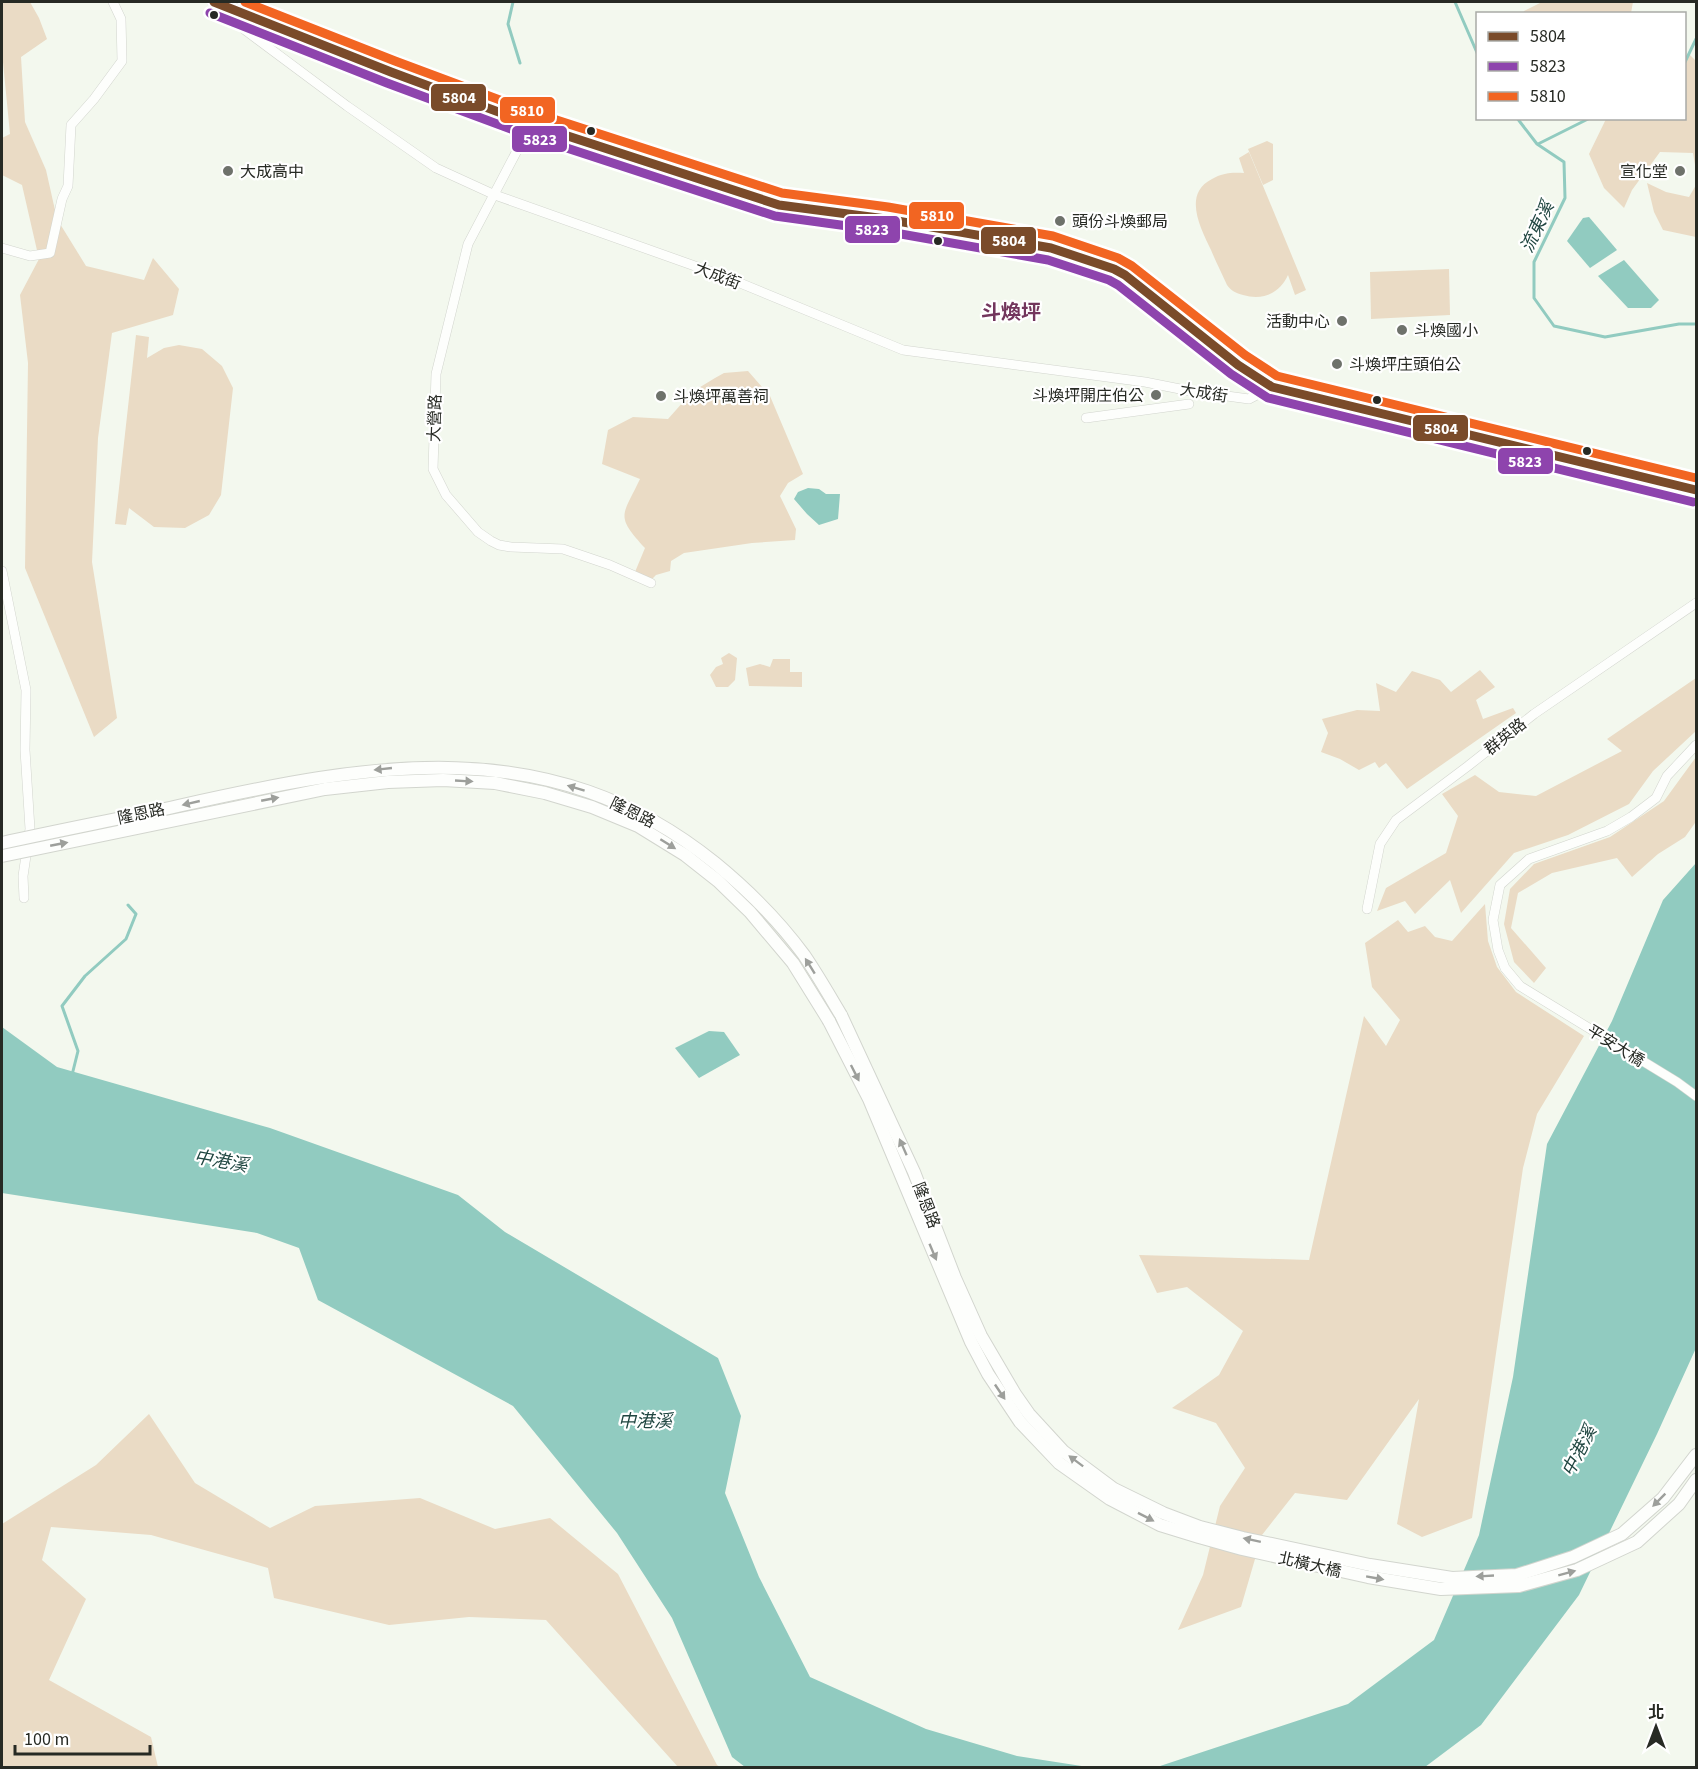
<svg xmlns="http://www.w3.org/2000/svg" width="1698" height="1769" font-family="'Source Sans 3','Noto Sans TC',sans-serif">
  <rect width="100%" height="100%" fill="#f3f8ee"/>
  <g fill="#eadbc5">
    <path d="M2,2H30L39,18L47,39L21,57L25,122L46,170L57,219L86,266L144,280L153,258L179,289L173,315L112,333L98,438L92,562L117,718L94,737L25,568L28,363L20,295L39,259L22,185L2,175V138L10,134L2,52Z"/>
    <path d="M1542,2H1633L1631,13H1523L1524,11Z"/>
    <path d="M1689,54L1696,61V171L1693,153L1660,152L1632,190L1624,208L1604,188L1589,154L1606,119L1684,118L1685,56Z"/>
    <path d="M1267,141L1273,144V180L1263,185L1248,149Z"/>
    <path d="M1249,152L1306,290L1295,295L1288,275C1280,293 1263,301 1243,295C1236,293 1231,291 1227,285C1222,274 1216,262 1211,250C1201,229 1182,194 1212,179C1222,173 1232,172 1244,173L1239,158Z"/>
    <path d="M1647,183L1666,192L1689,197L1696,185V237L1663,230L1654,212Z"/>
    <path d="M1449,269L1450,315L1371,319L1370,272Z"/>
    <path d="M136,335L149,337L147,358L164,348L179,345L202,349L222,366L233,388L221,495L209,515L185,528L154,527L129,508L126,525L115,524Z"/>
    <path d="M748,371L770,396L803,474L788,483L780,496L796,529L795,540L752,543L684,553L671,561L670,571L656,575L651,580L635,572L645,548C615,515 622,517 640,479L602,464L608,430L633,417L668,419L692,392L715,378L724,373Z"/>
    <path d="M729,653L737,658L735,680L728,687H716L710,675L716,667L723,664L721,658Z"/>
    <path d="M773,659H790V672H802V687L749,686L746,668L760,664L770,667Z"/>
    <path d="M1480,670L1495,687L1476,700L1483,719L1513,708L1516,713L1407,789L1386,763L1379,768L1375,762L1359,770L1340,759L1321,752L1328,733L1322,719L1357,710L1380,711L1376,683L1396,692L1412,671L1440,680L1451,692Z"/>
    <path d="M1696,678V731L1653,771L1629,804L1568,835L1514,853L1461,913L1450,880L1415,914L1405,901L1377,911L1386,888L1446,853L1458,816L1442,794L1475,775L1499,792L1536,796L1622,751L1607,739Z"/>
    <path d="M1696,757V824L1695,823L1685,837L1658,854L1632,877L1617,858L1552,873L1518,893L1511,928L1546,968L1534,983L1514,962L1504,924L1510,889L1534,864L1610,837L1664,801Z"/>
    <path d="M1485,904L1488,941L1497,967L1516,992L1584,1036L1537,1114L1523,1168L1472,1518L1422,1537L1397,1524L1419,1399L1347,1500L1295,1493L1262,1535L1241,1607L1178,1630L1203,1575L1220,1506L1245,1468L1216,1423L1172,1408L1219,1375L1243,1331L1187,1287L1157,1293L1139,1255L1309,1260L1364,1016L1386,1046L1400,1020L1372,987L1365,943L1398,920L1408,932L1425,926L1435,937L1452,941Z"/>
    <path d="M149,1414L195,1483L270,1528L315,1506L420,1498L495,1529L550,1518L618,1574L717,1765L720,1767H678L546,1620L469,1617L389,1625L274,1598L268,1568L151,1535L51,1527L42,1560L86,1599L49,1680L151,1737L158,1767H2V1524L96,1465Z"/>
  </g>
  <g fill="#91cbc0">
    <path d="M1589,217L1617,250L1590,268L1567,241L1583,218Z"/>
    <path d="M1624,260L1659,300L1651,308H1628L1598,276Z"/>
    <path d="M808,488L819,489L826,494H840L838,519L819,525L807,514L794,499L798,492Z"/>
    <path d="M1696,863V1348L1657,1434L1579,1595L1481,1725L1425,1767L1154,1768L1348,1704L1434,1640L1479,1535L1513,1377L1547,1144L1612,1021L1663,900Z"/>
    <path d="M2,1027L57,1067L270,1128L458,1195L505,1232L718,1358L741,1416L725,1493L759,1577L810,1677L926,1729L1017,1756L1088,1767H745L732,1757L672,1618L617,1533L513,1406L318,1300L299,1248L257,1233L2,1193Z"/>
    <path d="M709,1031L724,1032L740,1055L699,1078L675,1048Z"/>
  </g>
  <g fill="none" stroke-linecap="round" stroke-linejoin="round">
    <g stroke="#91cbc0" stroke-width="3">
      <path d="M513,2L508,24L520,63"/>
      <path d="M1455,2L1478,55"/>
      <path d="M1684,64L1696,39"/>
      <path d="M1517,118L1537,144L1564,162L1565,198L1534,262V298L1554,326L1605,337L1679,324H1696"/>
      <path d="M1538,144L1590,118"/>
      <path d="M72,1075L78,1051L62,1006L85,976L126,939L136,914L128,905"/>
    </g>
    <g stroke="#d2d5ce" stroke-width="10">
      <g id="minor">
        <path d="M220,6L245,30L347,106L436,168L495,195L723,276L903,350L1145,382L1190,391L1249,399L1272,387"/>
        <path d="M531,124L468,244L436,374L433,469L446,495L478,532L491,541L499,545L511,547L563,549L610,565L651,583"/>
        <path d="M2,248L30,256L50,253L62,199L68,186L71,125L94,99L122,61L121,19L113,2"/>
        <path d="M1086,418L1189,404"/>
        <path d="M2,571L26,690L25,750L30,829L23,876L24,898"/>
        <path d="M1696,745L1667,776L1656,798L1631,817L1607,831L1529,859L1500,885L1493,920L1498,950L1505,968L1520,986L1677,1082L1696,1096"/>
        <path d="M1367,909L1380,844L1396,820L1468,766L1534,714L1696,603"/>
      </g>
    </g>
    <g stroke="#d2d5ce" stroke-width="14">
      <g id="major">
        <path d="M214,2L391,72L531,124L779,205L886,219L1051,248L1114,269L1125,275L1238,365L1272,387L1696,490"/>
        <path d="M841,1015L914,1172L955,1278L981,1336L1015,1394L1029,1414L1063,1451L1114,1489L1163,1513L1200,1527L1243,1538L1370,1565L1452,1578L1517,1575L1573,1557L1622,1534L1663,1498L1696,1455"/>
        <path d="M829,1021L869,1099L971,1342L988,1374L1020,1422L1059,1463L1110,1499L1160,1525L1199,1537L1242,1549L1368,1577L1441,1589L1519,1586L1577,1570L1637,1542L1679,1504L1696,1480"/>
      </g>
    </g>
    <use href="#minor" stroke="#fdfefc" stroke-width="9"/>
    <use href="#major" stroke="#fdfefc" stroke-width="12"/>
    <g stroke="#d2d5ce" stroke-width="14" stroke-linecap="butt">
      <g id="major-bridge">
        <path d="M2,843C60,830 119,819 178,806C370,763 549,729 715,863C748,890 779,921 804,955C817,974 829,995 841,1015"/>
        <path d="M2,856L325,789L388,782L443,780L495,783L545,793L592,807L638,826L685,855L718,881L750,912L793,963L829,1021"/>
      </g>
    </g>
    <use href="#major-bridge" stroke="#fdfefc" stroke-width="12"/>
    <g stroke="#fff" stroke-width="14">
      <path id="bus-1" d="M214,2L391,72L531,124L779,205L886,219L1051,248L1114,269L1125,275L1238,365L1272,387L1696,490"/>
    </g>
    <g stroke="#fff" stroke-width="14">
      <path id="bus-2" d="M210,13L387,83L527,135L775,216L884,231L1048,260L1109,280L1118,285L1231,374L1268,398L1693,502"/>
    </g>
    <g stroke="#fff" stroke-width="14">
      <path id="bus-3" d="M245,2L395,61L535,113L782,193L888,207L1053,236L1118,258L1132,266L1245,355L1277,376L1696,478"/>
    </g>
    <use href="#bus-1" stroke="#7a4b2a" stroke-width="9"/>
    <use href="#bus-2" stroke="#8e44ad" stroke-width="9"/>
    <use href="#bus-3" stroke="#f26522" stroke-width="9"/>
  </g>
  <defs><path id="oneway-solid" d="M-6-.8H1V-3.2L6.5 0L1 3.2V.8H-6Z" transform="scale(1.5)"/></defs>
  <g fill="#9d9f9b">
    <use href="#oneway-solid" transform="translate(383 769) rotate(174)"/>
    <use href="#oneway-solid" transform="translate(464 781) rotate(3)"/>
    <use href="#oneway-solid" transform="translate(576 788) rotate(-163)"/>
    <use href="#oneway-solid" transform="translate(270 799) rotate(-11)"/>
    <use href="#oneway-solid" transform="translate(191 803) rotate(167)"/>
    <use href="#oneway-solid" transform="translate(59 844) rotate(-11)"/>
    <use href="#oneway-solid" transform="translate(668 844) rotate(32)"/>
    <use href="#oneway-solid" transform="translate(810 966) rotate(-122)"/>
    <use href="#oneway-solid" transform="translate(855 1073) rotate(63)"/>
    <use href="#oneway-solid" transform="translate(903 1147) rotate(-114)"/>
    <use href="#oneway-solid" transform="translate(933 1252) rotate(67)"/>
    <use href="#oneway-solid" transform="translate(1000 1392) rotate(56)"/>
    <use href="#oneway-solid" transform="translate(1076 1461) rotate(-143)"/>
    <use href="#oneway-solid" transform="translate(1659 1500) rotate(135)"/>
    <use href="#oneway-solid" transform="translate(1146 1517) rotate(27)"/>
    <use href="#oneway-solid" transform="translate(1252 1540) rotate(-168)"/>
    <use href="#oneway-solid" transform="translate(1567 1573) rotate(-15)"/>
    <use href="#oneway-solid" transform="translate(1485 1576) rotate(177)"/>
    <use href="#oneway-solid" transform="translate(1375 1578) rotate(10)"/>
  </g>
  <g fill="#272a24" stroke="#fff" stroke-width="2">
    <circle cx="214" cy="15" r="5"/>
    <circle cx="591" cy="131" r="5"/>
    <circle cx="938" cy="241" r="5"/>
    <circle cx="1377" cy="400" r="5"/>
    <circle cx="1587" cy="451" r="5"/>
  </g>
  <g fill="#6e726b" stroke="#fff" stroke-width="2">
    <circle cx="228" cy="171" r="6"/>
    <circle cx="1680" cy="171" r="6"/>
    <circle cx="1060" cy="221" r="6"/>
    <circle cx="1342" cy="321" r="6"/>
    <circle cx="1402" cy="330" r="6"/>
    <circle cx="1337" cy="364" r="6"/>
    <circle cx="1156" cy="395" r="6"/>
    <circle cx="661" cy="396" r="6"/>
  </g>
  <g text-anchor="middle" stroke-width="4.5" stroke-linejoin="round" paint-order="stroke">
    <g font-size="16" fill="#272a24" stroke="#fff" text-anchor="start">
      <text x="240" y="177">大成高中</text>
      <text x="1668" y="177" text-anchor="end">宣化堂</text>
      <text x="1072" y="227">頭份斗煥郵局</text>
      <text x="1330" y="327" text-anchor="end">活動中心</text>
      <text x="1414" y="336">斗煥國小</text>
      <text x="1349" y="370">斗煥坪庄頭伯公</text>
      <text x="1144" y="401" text-anchor="end">斗煥坪開庄伯公</text>
      <text x="673" y="402">斗煥坪萬善祠</text>
    </g>
    <g font-size="16" fill="#272a24" stroke="#fff">
      <text transform="translate(718 275) rotate(21)" y="6">大成街</text>
      <text transform="translate(1204 392) rotate(9)" y="6">大成街</text>
      <text transform="translate(434 418) rotate(-88)" y="6">大營路</text>
      <text transform="translate(1505 736) rotate(-39)" y="6">群英路</text>
      <text transform="translate(633 812) rotate(26)" y="6">隆恩路</text>
      <text transform="translate(141 813) rotate(-12)" y="6">隆恩路</text>
      <text transform="translate(1616 1045) rotate(32)" y="6">平安大橋</text>
      <text transform="translate(927 1205) rotate(69)" y="6">隆恩路</text>
      <text transform="translate(1310 1564) rotate(13)" y="6">北橫大橋</text>
    </g>
    <g font-size="18" font-style="italic" fill="#204641" stroke="#fff">
      <text transform="translate(1537 227) rotate(-65)" y="6">流東溪</text>
      <text transform="translate(221 1161) rotate(10)" y="6">中港溪</text>
      <text x="645" y="1427">中港溪</text>
      <text transform="translate(1579 1451) rotate(-63)" y="6">中港溪</text>
    </g>
    <g font-size="20" font-weight="bold" fill="#73365d" stroke="#fff">
      <text x="1011" y="319">斗煥坪</text>
    </g>
  </g>
  <g stroke="#fff" stroke-width="2">
    <rect x="430" y="83" width="57" height="29" rx="6" fill="#7a4b2a"/>
    <rect x="499" y="96" width="57" height="28" rx="6" fill="#f26522"/>
    <rect x="511" y="125" width="57" height="28" rx="6" fill="#8e44ad"/>
    <rect x="908" y="201" width="57" height="29" rx="6" fill="#f26522"/>
    <rect x="844" y="215" width="57" height="29" rx="6" fill="#8e44ad"/>
    <rect x="980" y="226" width="57" height="29" rx="6" fill="#7a4b2a"/>
    <rect x="1412" y="414" width="57" height="28" rx="6" fill="#7a4b2a"/>
    <rect x="1497" y="447" width="57" height="28" rx="6" fill="#8e44ad"/>
  </g>
  <g font-size="16" text-anchor="middle" font-weight="bold" fill="#fff">
    <text x="459" y="103">5804</text>
    <text x="527" y="116">5810</text>
    <text x="540" y="145">5823</text>
    <text x="937" y="221">5810</text>
    <text x="872" y="235">5823</text>
    <text x="1009" y="246">5804</text>
    <text x="1441" y="434">5804</text>
    <text x="1525" y="467">5823</text>
  </g>
  <rect width="1698" height="1769" fill="none" stroke="#272a24" stroke-width="6"/>
  <rect x="1476" y="12" width="210" height="108" fill="#ffffff" stroke="#a9aaa7" stroke-width="1.5"/>
  <rect x="1488" y="32" width="30" height="9" fill="#7a4b2a" stroke="#a9aaa7" stroke-width="1.5"/>
  <text x="1530" y="42" font-size="18" fill="#272a24">5804</text>
  <rect x="1488" y="62" width="30" height="9" fill="#8e44ad" stroke="#a9aaa7" stroke-width="1.5"/>
  <text x="1530" y="72" font-size="18" fill="#272a24">5823</text>
  <rect x="1488" y="92" width="30" height="9" fill="#f26522" stroke="#a9aaa7" stroke-width="1.5"/>
  <text x="1530" y="102" font-size="18" fill="#272a24">5810</text>
  <g transform="translate(1656 1727)" stroke="#ffffff" stroke-width="4.5" paint-order="stroke">
  <path d="M0-4.5L10 22L0 15L-10 22Z" fill="#272a24"/>
  <text y="-9" font-size="16" font-weight="bold" text-anchor="middle" fill="#272a24">北</text>
  </g>
  <path d="M15 1745v9h135v-9" fill="none" stroke="#272a24" stroke-width="3"/>
  <text x="24" y="1745" font-size="18" fill="#272a24" stroke="#ffffff" stroke-width="4.5" paint-order="stroke">100 m</text>
</svg>
